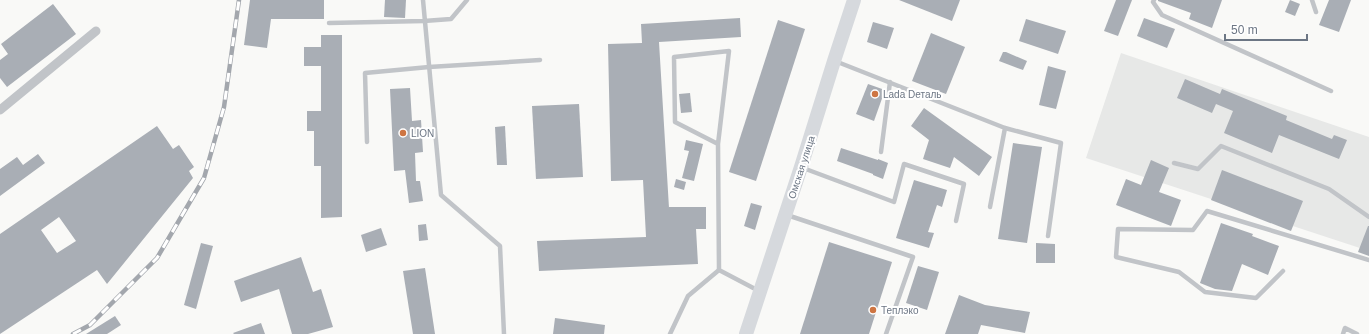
<svg xmlns="http://www.w3.org/2000/svg" width="1369" height="334" font-family="Arial,sans-serif">
  <rect width="100%" height="100%" fill="#f9f9f7"/>
  <path fill="#e7e8e7" d="M1121,53L1369,137V251L1086,158Z"/>
  <g fill="#a9aeb5" fill-rule="evenodd">
    <path d="M250,0H324V19H271L267,48L244,45Z"/>
    <path d="M385,0H406L405,18L384,17Z"/>
    <path d="M899,0H960L952,21Z"/>
    <path d="M1116,0H1132L1118,36L1104,31Z"/>
    <path d="M1158,0H1222L1212,28L1189,19L1191,13L1158,1Z"/>
    <path d="M1290,0L1300,4L1295,16L1285,12Z"/>
    <path d="M1329,0H1351L1339,32L1319,25Z"/>
    <path d="M53,4L76,34L7,87L0,78V60L8,54L1,44Z"/>
    <path d="M740,18L741,37L659,42L669,208V207H706V229H696L698,264L539,271L537,241L646,237L643,180L611,181L608,44L642,43L641,24Z"/>
    <path d="M1144,18L1175,29L1167,48L1137,36Z"/>
    <path d="M1026,19L1066,31L1058,54L1019,41Z"/>
    <path d="M778,20L805,29L756,181L729,172Z"/>
    <path d="M873,22L894,28L887,49L867,42Z"/>
    <path d="M931,33L965,47L946,94L912,81Z"/>
    <path d="M321,35H342V217L321,218V166H314V131H307V111H321V66H304V47H321Z"/>
    <path d="M1003,52H1006L1027,61L1023,70L999,61Z"/>
    <path d="M1048,66L1066,71L1056,109L1039,105Z"/>
    <path d="M1185,79L1220,94L1222,89L1287,116L1286,120L1332,139L1334,135L1347,140L1339,159L1279,135L1272,153L1224,133L1233,111L1216,104L1212,113L1177,98Z"/>
    <path d="M868,84L885,90L874,121L856,114Z"/>
    <path d="M410,88L412,121L421,120L423,152L415,153L416,181H420L423,201L409,203L405,170L394,171L390,89Z"/>
    <path d="M690,93L692,112L681,113L679,94Z"/>
    <path d="M579,104L583,177L536,179L532,106Z"/>
    <path d="M924,108L992,157L979,176L954,157L950,168L923,159L929,140L911,126Z"/>
    <path d="M157,126L173,149L179,145L194,167L189,171L193,178L107,284L97,270L0,334V234ZM59,217L76,241L57,253L41,230Z"/>
    <path d="M505,126L507,165H497L495,127Z"/>
    <path d="M686,140L703,144L694,181L682,178L689,151L684,150Z"/>
    <path d="M1013,143L1042,147L1027,243L998,239Z"/>
    <path d="M841,148L878,160V159L888,163L883,179L873,175V174L837,161Z"/>
    <path d="M38,154L45,163L0,196V169L17,157L23,165Z"/>
    <path d="M1151,160L1169,168L1159,192L1181,200L1171,226L1116,205L1126,179L1141,185Z"/>
    <path d="M1222,170L1303,201L1291,231L1211,200Z"/>
    <path d="M676,179L686,182L684,190L674,187Z"/>
    <path d="M914,180L947,190L942,207L937,205L928,232L934,233L929,248L896,238Z"/>
    <path d="M751,203L762,206L755,230L744,226Z"/>
    <path d="M1221,223L1253,234L1252,236L1279,246L1268,275L1242,264L1232,291L1215,289L1200,283Z"/>
    <path d="M426,224L428,240L419,241L418,225Z"/>
    <path d="M1368,226H1369V256L1358,252Z"/>
    <path d="M381,228L387,245L366,252L361,235Z"/>
    <path d="M829,242L892,262L869,334H800Z"/>
    <path d="M201,243L213,246L196,309L184,305Z"/>
    <path d="M1036,243L1055,244V263H1036Z"/>
    <path d="M301,257L313,292L321,289L333,327L308,334H292L279,289L241,302L234,281Z"/>
    <path d="M918,266L939,272L927,310L906,303Z"/>
    <path d="M425,268L435,334H413L403,271Z"/>
    <path d="M959,295L985,305L1030,312L1025,333L981,325L978,334H945Z"/>
    <path d="M115,316L121,325L107,334H86Z"/>
    <path d="M555,318L605,325L604,334H553Z"/>
    <path d="M261,323L265,334H234L233,333Z"/>
  </g>
  <g fill="none" stroke-linecap="round" stroke-linejoin="round">
    <g stroke="#c1c4c8" stroke-width="4.5">
      <path d="M423,0L441,195L500,246L504,334"/>
      <path d="M1154,0L1153,2L1162,15L1331,91"/>
      <path d="M1312,0L1316,12"/>
      <path d="M329,23L424,21L451,19L467,0"/>
      <path d="M835,61L1005,128L990,207"/>
      <path d="M1005,128L1061,143L1048,236"/>
      <path d="M367,142L365,73L429,67L540,60"/>
      <path d="M718,144L729,51L674,57L675,122L718,144L719,270L759,291"/>
      <path d="M881,152L890,82"/>
      <path d="M1174,163L1198,169L1221,146L1329,189L1369,217"/>
      <path d="M803,168L894,202L904,164L964,184L956,221"/>
      <path d="M787,215L913,257L886,334"/>
      <path d="M1283,271L1256,298L1205,292L1179,272L1116,257L1118,229L1193,230L1207,211L1369,260"/>
      <path d="M670,334L688,296L719,270"/>
      <path d="M1343,334L1345,328L1357,334"/>
    </g>
    <path stroke="#c1c4c8" stroke-width="9" d="M0,110L96,31"/>
    <path stroke="#d6d9dd" stroke-width="14" d="M746,334L801,167L834,61L854,0"/>
    <g stroke="#a3a7ad" stroke-width="4.5">
      <path id="rail" d="M73,334L90,325L157,258L204,178L224,107L239,0"/>
    </g>
    <use href="#rail" stroke="#fff" stroke-width="3" stroke-dasharray="9" stroke-linecap="butt"/>
  </g>
  <g fill="#ce7542" stroke="#fff" stroke-width="1.5">
    <circle cx="875" cy="94" r="4"/>
    <circle cx="403" cy="133" r="4"/>
    <circle cx="873" cy="310" r="4"/>
  </g>
  <g text-anchor="middle" stroke-width="4" stroke-linejoin="round" paint-order="stroke">
    <g font-size="10" fill="#6c7684" stroke="#fff" text-anchor="start">
      <text x="883" y="98">Lada Dеталь</text>
      <text x="411" y="137">LION</text>
      <text x="881" y="314">Теплэко</text>
    </g>
    <g font-size="10" fill="#6c7684" stroke="#fff">
      <text transform="translate(801 167) rotate(-72)" y="4">Омская улица</text>
    </g>
  </g>
  <path d="M1225 34v6h82v-6" fill="none" stroke="#6c7684" stroke-width="2"/>
  <text x="1231" y="34" font-size="12" fill="#6c7684" stroke="#ffffff" stroke-width="3" paint-order="stroke">50 m</text>
</svg>
